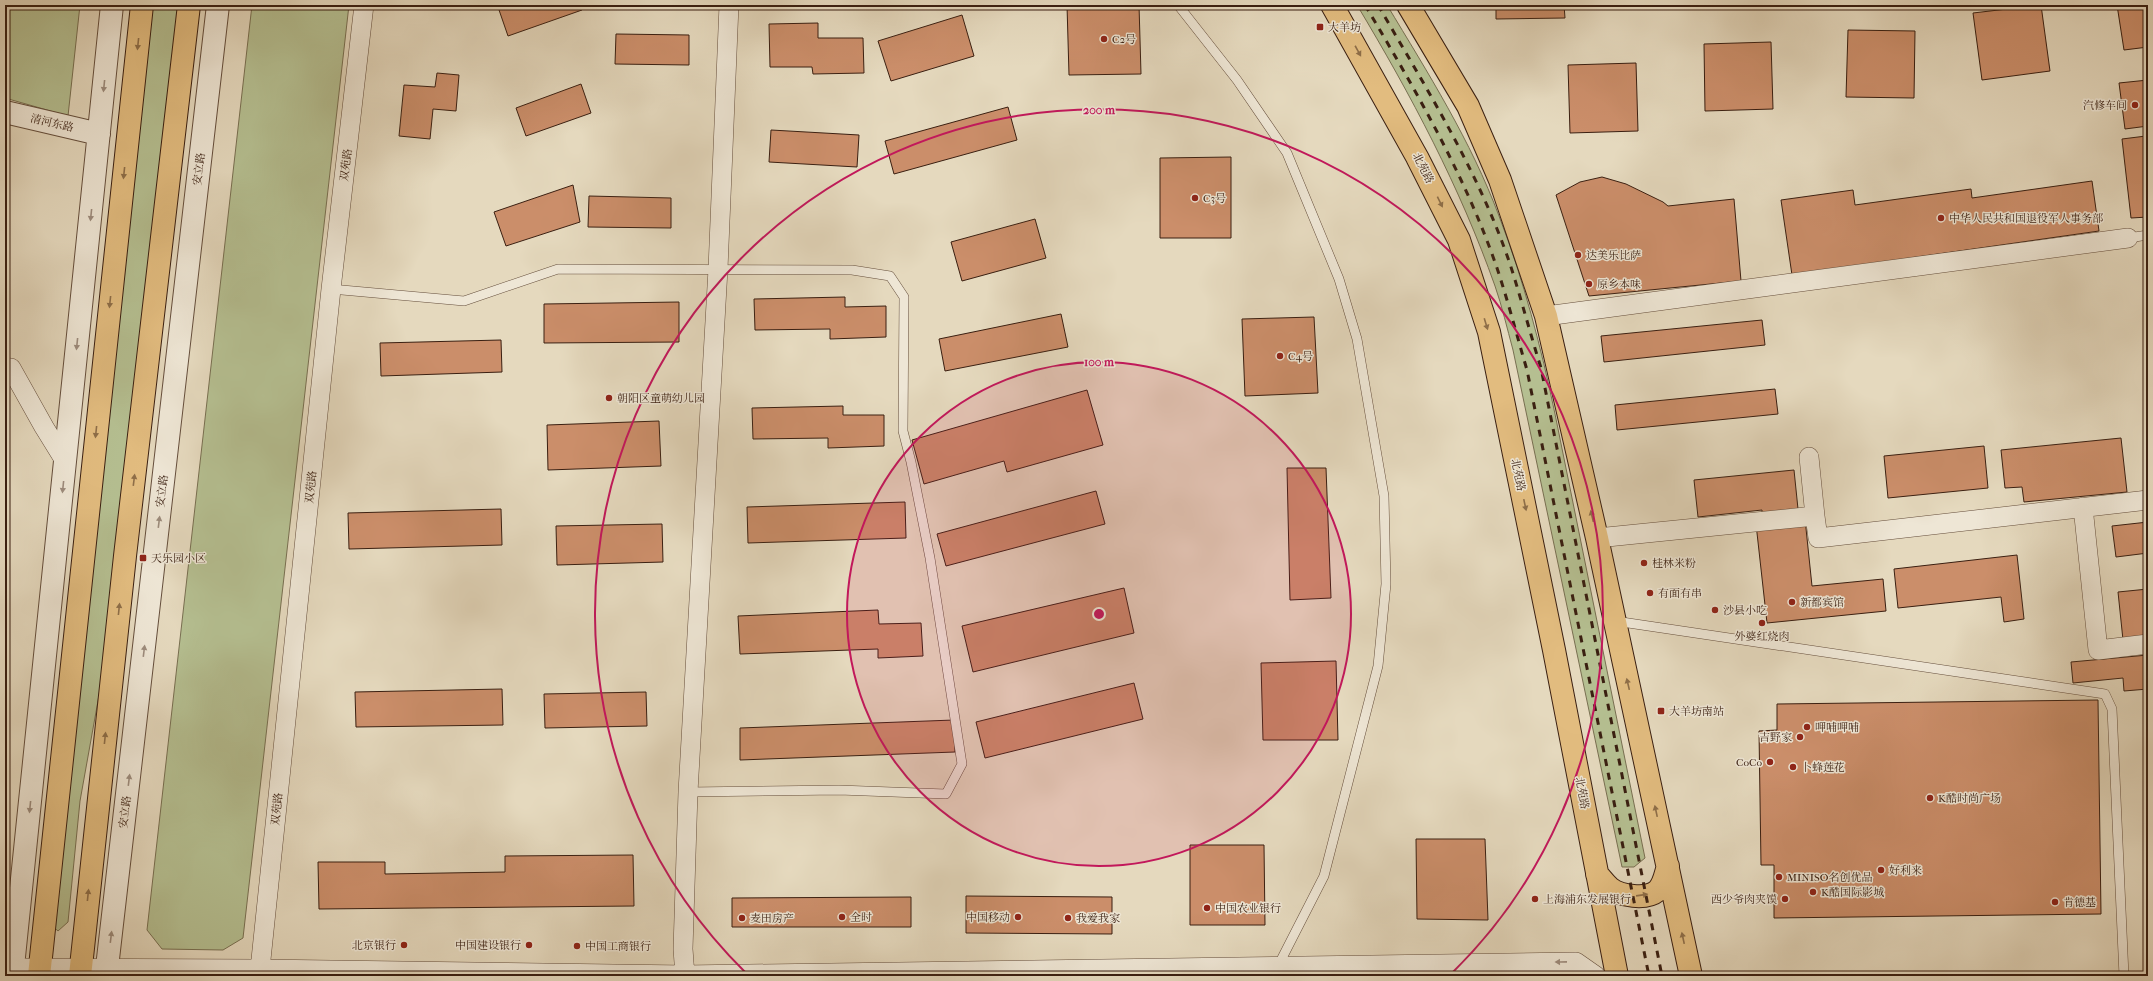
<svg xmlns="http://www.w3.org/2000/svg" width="2153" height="981" font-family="'IM FELL French Canon','Noto Serif SC',serif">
  <rect width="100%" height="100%" fill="#e5d9be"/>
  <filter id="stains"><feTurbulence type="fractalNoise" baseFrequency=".005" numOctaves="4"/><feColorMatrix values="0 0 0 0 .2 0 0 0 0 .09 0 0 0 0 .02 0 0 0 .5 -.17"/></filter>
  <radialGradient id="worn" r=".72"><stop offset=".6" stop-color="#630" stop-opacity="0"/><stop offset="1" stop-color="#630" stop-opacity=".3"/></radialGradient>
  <path fill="#b5bf91" stroke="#786f51" d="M 5,5 L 80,5 L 68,116 L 5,98 Z
    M 152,5 L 179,5 L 110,634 L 80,801 L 68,922 L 58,931 L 49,923 Z
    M 252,5 L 349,5 L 243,938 L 223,950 L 162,949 L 147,930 Z
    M 1357,5 L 1387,5 C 1428,73 1471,141 1499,216 C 1524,281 1541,347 1555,414 L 1645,858 L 1634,867 L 1622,867 L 1513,350 C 1507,328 1502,306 1495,286 C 1460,187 1411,95 1357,5 Z"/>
  <path fill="#cb8e6a" stroke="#3a1f11" d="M 503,5 L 580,5 L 582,10 L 508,36 L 498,7 Z
    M 1067,5 L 1139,5 L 1141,74 L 1069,75 Z
    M 1496,5 L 1564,5 L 1565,18 L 1496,19 Z
    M 2041,5 L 2050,71 L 1982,80 L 1973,13 Z
    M 2117,5 L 2148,5 L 2148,47 L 2124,50 Z
    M 962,15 L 974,56 L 891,81 L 878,41 Z
    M 818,23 L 818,38 L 863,38 L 864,73 L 813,74 L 812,67 L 770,67 L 769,24 Z
    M 1848,30 L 1915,31 L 1914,98 L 1846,97 Z
    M 616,34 L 689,35 L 689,65 L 615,64 Z
    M 1771,42 L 1773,109 L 1705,111 L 1704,44 Z
    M 1636,63 L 1638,131 L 1570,133 L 1568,65 Z
    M 437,73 L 459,75 L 456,111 L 433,109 L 430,139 L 399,136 L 404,85 L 435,87 Z
    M 2148,80 L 2148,126 L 2125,129 L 2119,83 Z
    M 581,84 L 591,113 L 526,136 L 516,108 Z
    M 1008,107 L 1017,140 L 894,174 L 885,141 Z
    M 771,130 L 859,135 L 857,167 L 769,162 Z
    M 2146,136 L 2148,155 L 2148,217 L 2131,218 L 2122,139 Z
    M 1231,157 L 1231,238 L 1160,238 L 1160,158 Z
    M 1602,177 L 1626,184 L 1663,202 L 1668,206 L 1734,199 L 1741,281 L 1589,296 L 1556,195 L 1580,182 Z
    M 2092,181 L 2099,231 L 1792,275 L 1781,200 L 1853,190 L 1855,205 L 1971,189 L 1972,198 Z
    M 573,185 L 580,222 L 506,246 L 494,212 Z
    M 589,196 L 671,198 L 671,228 L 588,227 Z
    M 1035,219 L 1046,258 L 962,281 L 951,242 Z
    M 845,297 L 845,307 L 886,306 L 886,337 L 830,339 L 830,329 L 755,330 L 754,299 Z
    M 679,302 L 679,342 L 544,343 L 544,304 Z
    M 1061,314 L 1068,347 L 945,371 L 939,339 Z
    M 1314,317 L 1318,393 L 1245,396 L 1242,319 Z
    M 1762,320 L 1765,345 L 1604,362 L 1601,336 Z
    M 501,340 L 502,372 L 381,376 L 380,343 Z
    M 1775,389 L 1778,414 L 1617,430 L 1615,405 Z
    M 1087,390 L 1103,445 L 1007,472 L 1004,461 L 924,484 L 912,440 Z
    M 843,406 L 843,415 L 884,415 L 884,446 L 828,448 L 828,438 L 753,439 L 752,408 Z
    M 659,421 L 661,466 L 548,470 L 547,425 Z
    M 2121,438 L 2127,492 L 2024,502 L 2022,487 L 2005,488 L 2001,450 Z
    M 1984,446 L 1988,488 L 1888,498 L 1884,456 Z
    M 1287,468 L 1326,468 L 1331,598 L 1290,600 Z
    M 1794,470 L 1798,509 L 1762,513 L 1762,510 L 1698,517 L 1694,480 Z
    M 1096,491 L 1105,524 L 946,566 L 937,534 Z
    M 905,502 L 906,538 L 748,543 L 747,507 Z
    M 501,509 L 502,545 L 349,549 L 348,513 Z
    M 1805,519 L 1812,586 L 1883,579 L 1886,611 L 1767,623 L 1756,524 Z
    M 2148,522 L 2148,553 L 2116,557 L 2112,526 Z
    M 662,524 L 663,562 L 557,565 L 556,526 Z
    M 2017,555 L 2024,619 L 2004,622 L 2001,597 L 1898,608 L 1894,569 Z
    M 1124,588 L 1134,633 L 973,672 L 962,626 Z
    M 2148,589 L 2148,638 L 2123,640 L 2118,592 Z
    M 878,610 L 879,624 L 921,623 L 923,656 L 878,658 L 878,649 L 740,654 L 738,616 Z
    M 2148,655 L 2148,689 L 2124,691 L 2123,678 L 2073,683 L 2071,662 Z
    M 1336,661 L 1338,740 L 1263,740 L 1261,663 Z
    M 1134,683 L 1143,719 L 985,758 L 976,722 Z
    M 502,689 L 503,725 L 356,727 L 355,692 Z
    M 646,692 L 647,726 L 545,728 L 544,694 Z
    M 2098,700 L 2101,914 L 1774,918 L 1774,865 L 1761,865 L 1759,731 L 1777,730 L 1777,704 Z
    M 954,720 L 955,752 L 740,760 L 740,728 Z
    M 1416,839 L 1485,839 L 1488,920 L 1417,919 Z
    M 1190,845 L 1264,845 L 1265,925 L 1190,925 Z
    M 633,855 L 634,906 L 319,909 L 318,862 L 385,862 L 385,874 L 505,872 L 505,856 Z
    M 966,896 L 1112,897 L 1112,934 L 966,933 Z
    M 911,897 L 911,927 L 732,927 L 732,898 Z"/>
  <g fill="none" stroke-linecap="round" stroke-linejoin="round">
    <defs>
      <path id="service" d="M 1178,5 L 1237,80 L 1287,153 L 1339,279 L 1357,339 L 1384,496 L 1386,584 L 1378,666 L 1324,876 L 1278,966
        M 2128,238 L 2148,235
        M 331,289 L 464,301 L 558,269 L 852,270 L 890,276 L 904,297 L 903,431 L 911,462 L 930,558 L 962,764 L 946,794 L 839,790 L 688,792
        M 1615,621 L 2105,694 L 2112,709 L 2124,976"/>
      <path id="minor" d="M 1546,316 L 2128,238
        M 5,367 L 11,368 L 44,427 L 65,461
        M 1809,457 L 1815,516
        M 2083,507 L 2098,650 L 2148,644
        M 1597,538 L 1815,516 L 1818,538 L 2148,500
        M 5,968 L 260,969 L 685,975 L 1576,962 L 1596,976
        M 260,969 L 331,289 L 364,5
        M 685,976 L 683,949 L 688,792 L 718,269 L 729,5"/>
      <path id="tertiary" d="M 5,112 L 99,134
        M 12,976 L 112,5
        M 106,976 L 218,5"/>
      <path id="primary" d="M 1332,5 L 1417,157 L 1459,240 L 1489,332 L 1554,650 L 1617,976
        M 1408,5 L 1468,106 L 1500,180 L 1546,316 L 1597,538 L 1691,976
        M 1597,874 C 1601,878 1605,884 1610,888 C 1620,896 1646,900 1657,891 C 1664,885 1665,875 1668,866
        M 39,976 L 142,5
        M 80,976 L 125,556 L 189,5"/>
    </defs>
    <use href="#service" stroke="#654e3c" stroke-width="10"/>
    <use href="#minor" stroke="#654e3c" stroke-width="20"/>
    <use href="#tertiary" stroke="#654e3c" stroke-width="24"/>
    <use href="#primary" stroke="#3a1f11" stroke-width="24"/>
    <use href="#service" stroke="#eee6d5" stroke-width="9"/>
    <use href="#minor" stroke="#eee6d5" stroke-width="19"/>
    <use href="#tertiary" stroke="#eee6d5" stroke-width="22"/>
    <use href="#primary" stroke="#e2bc7f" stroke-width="22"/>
    <path stroke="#3a1f11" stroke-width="3" stroke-dasharray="7 7" stroke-linecap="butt" d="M 1365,5 C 1415,89 1465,175 1497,268 C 1508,301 1517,336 1527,370 L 1649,976
      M 1378,5 C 1426,88 1479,172 1510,264 C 1521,298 1530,333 1541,368 L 1662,976"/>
  </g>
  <defs><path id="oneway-solid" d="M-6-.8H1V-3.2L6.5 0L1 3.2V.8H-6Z"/></defs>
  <g fill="#8e6e48">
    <use href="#oneway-solid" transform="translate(138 44) rotate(96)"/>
    <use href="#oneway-solid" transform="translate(1358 51) rotate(61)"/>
    <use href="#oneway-solid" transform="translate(124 173) rotate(96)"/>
    <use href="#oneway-solid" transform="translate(1440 202) rotate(64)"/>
    <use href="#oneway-solid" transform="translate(110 302) rotate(96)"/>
    <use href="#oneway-solid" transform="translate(1486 324) rotate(73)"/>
    <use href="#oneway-solid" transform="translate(96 432) rotate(96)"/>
    <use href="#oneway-solid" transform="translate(134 480) rotate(-83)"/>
    <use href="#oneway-solid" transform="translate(1525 505) rotate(78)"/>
    <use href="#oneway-solid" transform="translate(1592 516) rotate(-103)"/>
    <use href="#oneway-solid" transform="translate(119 609) rotate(-84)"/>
    <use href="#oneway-solid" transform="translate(1628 684) rotate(-103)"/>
    <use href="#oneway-solid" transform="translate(105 738) rotate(-84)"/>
    <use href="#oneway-solid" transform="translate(1656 811) rotate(-102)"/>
    <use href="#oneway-solid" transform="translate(88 895) rotate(-84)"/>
    <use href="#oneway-solid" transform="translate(1642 895) rotate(-8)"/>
    <use href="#oneway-solid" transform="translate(1683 938) rotate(-102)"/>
  </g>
  <g fill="#9d8c7d">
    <use href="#oneway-solid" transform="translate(104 86) rotate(96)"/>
    <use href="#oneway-solid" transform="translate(91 215) rotate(96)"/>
    <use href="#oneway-solid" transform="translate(77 344) rotate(96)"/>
    <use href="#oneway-solid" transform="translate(63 487) rotate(96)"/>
    <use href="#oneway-solid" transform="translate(159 522) rotate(-83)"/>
    <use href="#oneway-solid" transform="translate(144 651) rotate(-83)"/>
    <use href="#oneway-solid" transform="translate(129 780) rotate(-83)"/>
    <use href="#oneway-solid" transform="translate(30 807) rotate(96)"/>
    <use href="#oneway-solid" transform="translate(111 937) rotate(-83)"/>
    <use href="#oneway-solid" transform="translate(1561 962) rotate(179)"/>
  </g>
  <circle cx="1099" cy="614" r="252" fill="#c2185b" fill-opacity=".12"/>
  <g fill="none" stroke="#c2185b" stroke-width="2">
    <circle cx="1099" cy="614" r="252"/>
    <path d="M746 973A504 504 0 1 1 1452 973"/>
  </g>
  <g fill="#8f2418" stroke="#eee6d5" stroke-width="1.5">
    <rect x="1316" y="23" width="8" height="8" rx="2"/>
    <circle cx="1104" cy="39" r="4"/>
    <circle cx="2135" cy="105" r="4"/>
    <circle cx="1195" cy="198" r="4"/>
    <circle cx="1941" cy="218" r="4"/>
    <circle cx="1578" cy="255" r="4"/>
    <circle cx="1589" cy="284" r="4"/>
    <circle cx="1280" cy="356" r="4"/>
    <circle cx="609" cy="398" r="4"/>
    <rect x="139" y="554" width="8" height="8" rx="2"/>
    <circle cx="1644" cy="563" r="4"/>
    <circle cx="1650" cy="593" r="4"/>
    <circle cx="1792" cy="602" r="4"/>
    <circle cx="1715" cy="610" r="4"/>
    <circle cx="1762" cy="623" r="4"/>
    <rect x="1657" y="707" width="8" height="8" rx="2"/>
    <circle cx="1807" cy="727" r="4"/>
    <circle cx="1800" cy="737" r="4"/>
    <circle cx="1770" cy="762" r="4"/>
    <circle cx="1793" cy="767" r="4"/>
    <circle cx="1930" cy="798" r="4"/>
    <circle cx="1881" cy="870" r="4"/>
    <circle cx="1779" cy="877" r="4"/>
    <circle cx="1813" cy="892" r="4"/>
    <circle cx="1535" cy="899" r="4"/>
    <circle cx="1785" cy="899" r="4"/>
    <circle cx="2055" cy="902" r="4"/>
    <circle cx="1207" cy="908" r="4"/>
    <circle cx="842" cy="917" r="4"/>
    <circle cx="1018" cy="917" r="4"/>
    <circle cx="742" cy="918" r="4"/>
    <circle cx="1068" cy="918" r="4"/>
    <circle cx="404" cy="945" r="4"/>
    <circle cx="529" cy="945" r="4"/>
    <circle cx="577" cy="946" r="4"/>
  </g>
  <g text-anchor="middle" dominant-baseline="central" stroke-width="3" stroke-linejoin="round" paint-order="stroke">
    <g font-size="11" fill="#3a1f11" stroke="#eee6d5" text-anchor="start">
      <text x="1328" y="27">大羊坊</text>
      <text x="1112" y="39">C2号</text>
      <text x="2127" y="105" text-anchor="end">汽修车间</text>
      <text x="1203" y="198">C3号</text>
      <text x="1949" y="218">中华人民共和国退役军人事务部</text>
      <text x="1586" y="255">达美乐比萨</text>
      <text x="1597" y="284">原乡本味</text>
      <text x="1288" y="356">C4号</text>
      <text x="617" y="398">朝阳区童萌幼儿园</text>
      <text x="151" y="558">天乐园小区</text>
      <text x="1652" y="563">桂林米粉</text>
      <text x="1658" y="593">有面有串</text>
      <text x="1800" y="602">新都宾馆</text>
      <text x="1723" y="610">沙县小吃</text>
      <text x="1762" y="636" text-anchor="middle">外婆红烧肉</text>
      <text x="1669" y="711">大羊坊南站</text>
      <text x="1815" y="727">呷哺呷哺</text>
      <text x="1792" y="737" text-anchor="end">吉野家</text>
      <text x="1762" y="762" text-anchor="end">CoCo</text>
      <text x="1801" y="767">卜蜂莲花</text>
      <text x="1938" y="798">K酷时尚广场</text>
      <text x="1889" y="870">好利来</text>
      <text x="1787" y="877">MINISO名创优品</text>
      <text x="1821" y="892">K酷国际影城</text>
      <text x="1543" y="899">上海浦东发展银行</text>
      <text x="1777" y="899" text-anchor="end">西少爷肉夹馍</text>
      <text x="2063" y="902">肯德基</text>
      <text x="1215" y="908">中国农业银行</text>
      <text x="850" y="917">全时</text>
      <text x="1010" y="917" text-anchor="end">中国移动</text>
      <text x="750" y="918">麦田房产</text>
      <text x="1076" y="918">我爱我家</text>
      <text x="396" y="945" text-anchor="end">北京银行</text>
      <text x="521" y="945" text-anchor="end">中国建设银行</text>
      <text x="585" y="946">中国工商银行</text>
    </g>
    <g font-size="11" fill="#3a1f11" stroke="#eee6d5">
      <text transform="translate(52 123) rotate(13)">清河东路</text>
      <text transform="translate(346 165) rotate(-83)">双苑路</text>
      <text transform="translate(1423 168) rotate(63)">北苑路</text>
      <text transform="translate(199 169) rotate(-83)">安立路</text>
      <text transform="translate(1518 475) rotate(78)">北苑路</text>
      <text transform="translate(311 487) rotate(-84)">双苑路</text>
      <text transform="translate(162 491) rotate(-83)">安立路</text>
      <text transform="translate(1582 793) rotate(79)">北苑路</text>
      <text transform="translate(277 809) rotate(-84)">双苑路</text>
      <text transform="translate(125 812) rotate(-83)">安立路</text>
    </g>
  </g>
  <circle cx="1099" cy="614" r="6" fill="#c2185b" stroke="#eee6d5" stroke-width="2"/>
  <g font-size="12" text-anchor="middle" font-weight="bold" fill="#c2185b" stroke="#eee6d5" stroke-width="3" stroke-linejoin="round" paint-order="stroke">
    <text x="1099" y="114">200 m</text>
    <text x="1099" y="366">100 m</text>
  </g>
  <rect width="2153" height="981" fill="none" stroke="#e5d9be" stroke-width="20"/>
  <rect x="6" y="6" width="2141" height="969" fill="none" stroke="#3a1f11" stroke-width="2"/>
  <rect x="10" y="10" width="2133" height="961" fill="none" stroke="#3a1f11"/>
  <rect width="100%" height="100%" filter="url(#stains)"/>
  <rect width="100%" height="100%" fill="url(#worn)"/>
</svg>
